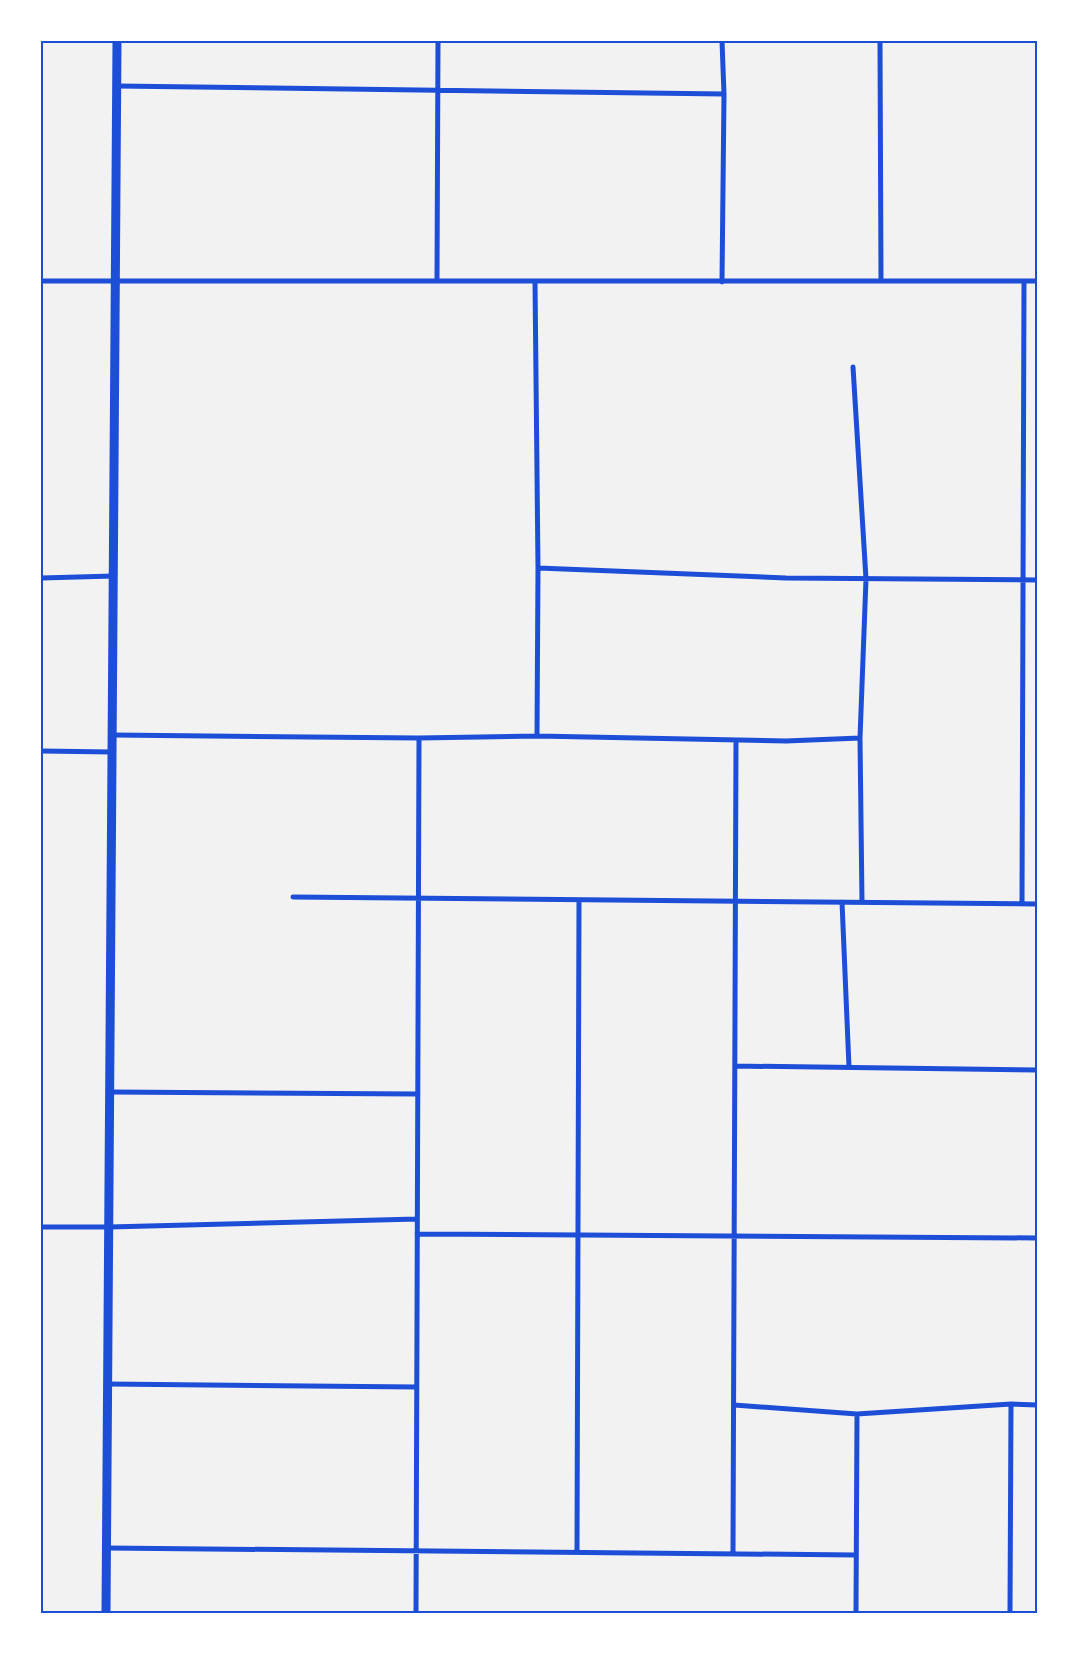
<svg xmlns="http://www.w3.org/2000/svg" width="1078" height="1654" font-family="Raleway,sans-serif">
  <rect width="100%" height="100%" fill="#f2f2f2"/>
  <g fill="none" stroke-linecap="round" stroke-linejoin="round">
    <path stroke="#1d4ed8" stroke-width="5" d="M 880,41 L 881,281
      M 117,86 L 724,94
      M 41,281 L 1037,281
      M 437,281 L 438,41
      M 535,281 L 538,568 L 537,736
      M 722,282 L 724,94 L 722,41
      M 853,367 L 866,579 L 860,738 L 862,902
      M 538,568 L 786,578 L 1037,580
      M 41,578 L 114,576
      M 113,735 L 419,738 L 537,736 L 786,741 L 860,738
      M 41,751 L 112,752
      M 293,897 L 1037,904
      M 842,902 L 849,1067
      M 1022,904 L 1024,281
      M 735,1066 L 1037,1070
      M 110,1092 L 418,1094
      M 41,1227 L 109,1227 L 417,1219
      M 417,1234 L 1037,1238
      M 108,1384 L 417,1387
      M 734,1405 L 857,1414 L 1011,1404 L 1037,1405
      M 107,1548 L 856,1555
      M 577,1552 L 579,900
      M 733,1554 L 736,741
      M 416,1613 L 419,738
      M 856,1613 L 857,1414
      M 1010,1613 L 1011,1404"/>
    <path stroke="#1d4ed8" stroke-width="9" d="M 106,1613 L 117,41"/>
  </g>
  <rect width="1078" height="1654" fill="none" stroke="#ffffff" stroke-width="85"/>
  <rect x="42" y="42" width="994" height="1570" fill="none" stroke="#1d4ed8" stroke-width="2"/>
</svg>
